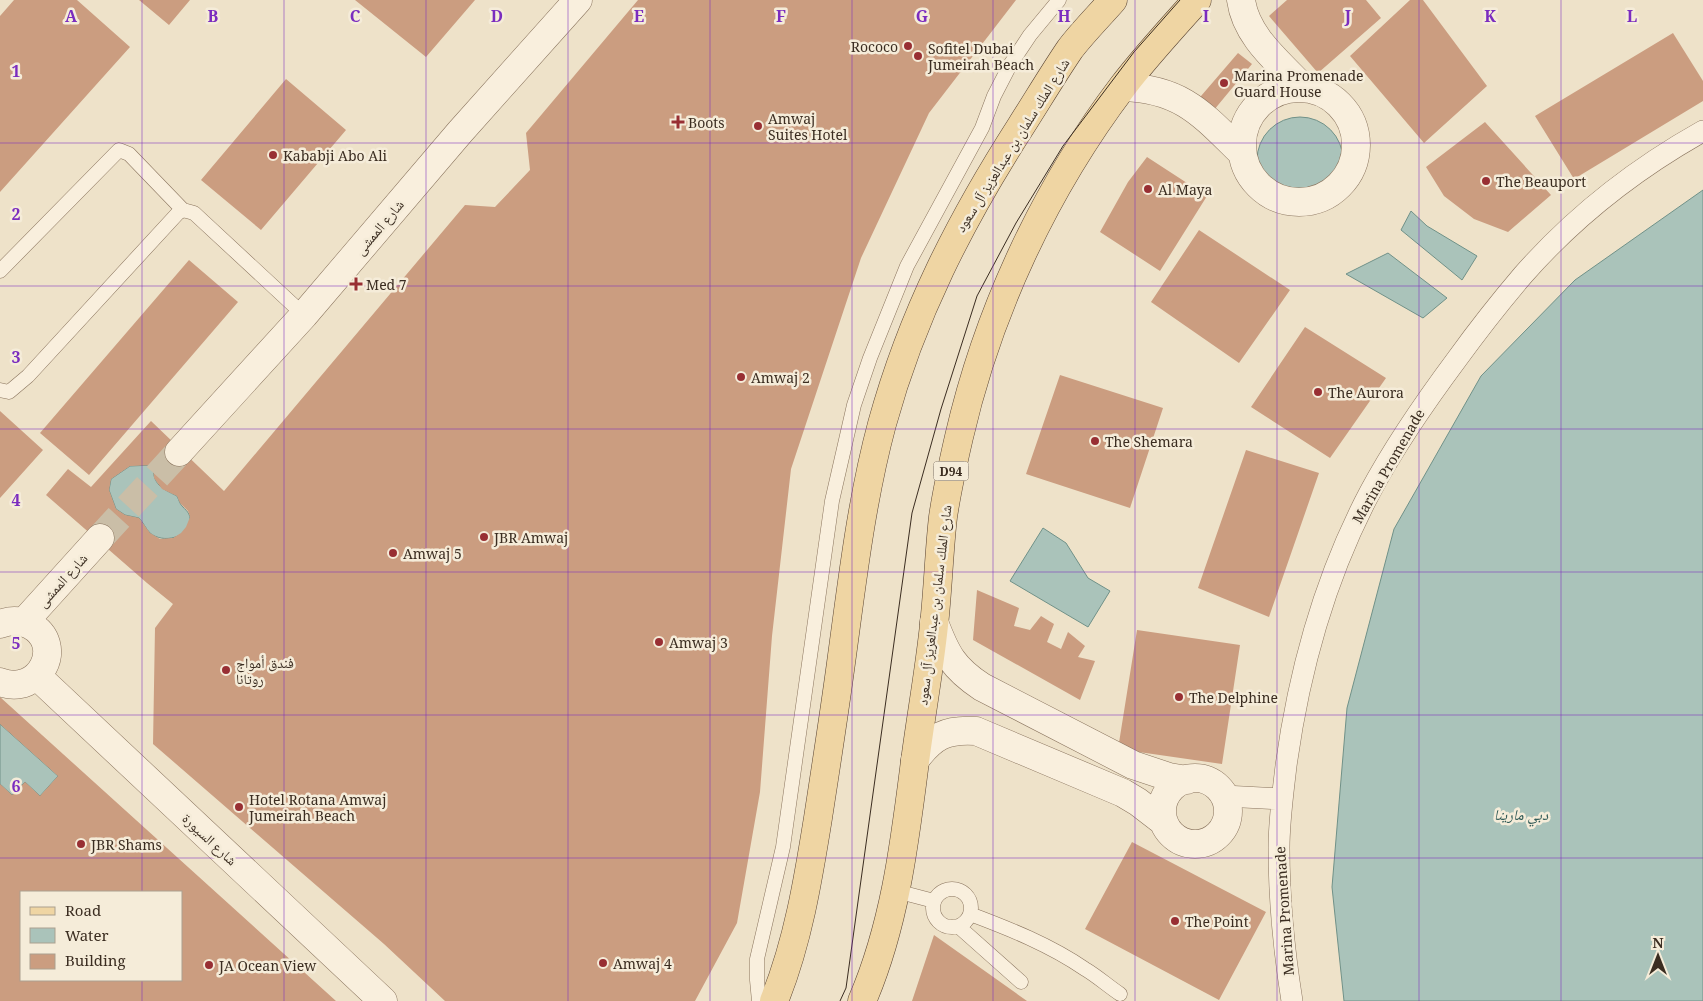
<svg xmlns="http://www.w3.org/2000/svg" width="1703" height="1001" font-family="'Noto Serif','Noto Naskh Arabic',serif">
  <rect width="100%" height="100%" fill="#eee2c9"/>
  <path fill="#aac3ba" stroke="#709188" d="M1257 160a43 43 0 1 1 86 0a43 43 0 1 1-86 0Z
    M 1703,190 L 1703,1001 L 1344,1001 L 1332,887 L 1347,708 L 1394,529 L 1481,376 L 1575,280 Z
    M 1411,211 L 1427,226 L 1477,256 L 1462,280 L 1401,230 Z
    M 1388,253 L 1447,298 L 1423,318 L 1346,274 Z
    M 153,465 C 153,485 161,488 177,496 C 178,498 179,501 180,503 C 183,509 190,511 190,519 C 189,538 163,544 150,533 C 146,529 143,522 139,518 L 125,515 L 116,509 L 109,490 L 111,479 L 130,466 Z
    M 1043,528 L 1066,543 L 1088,578 L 1110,591 L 1088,627 L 1010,581 Z
    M 0,724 L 58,776 L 40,796 L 25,782 L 12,795 L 0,784 Z"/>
  <path fill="#cb9d80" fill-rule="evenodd" d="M 14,0 L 77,0 L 130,47 L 0,192 L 0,16 Z
    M 139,0 L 190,0 L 169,25 Z
    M 355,0 L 475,0 L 426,57 Z
    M 638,0 L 1016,0 L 929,113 L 861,258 L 791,469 L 772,636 L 760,792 L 737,923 L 695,1001 L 445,1001 L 384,944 L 153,744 L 155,628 L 173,604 L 147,583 L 46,495 L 68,469 L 91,487 L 151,421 L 224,491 L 465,205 L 495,207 L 530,170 L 526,133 ZM 153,465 L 154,478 L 162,489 L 177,496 L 180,503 L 188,511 L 190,517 L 186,527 L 181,533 L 173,538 L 160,539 L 150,533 L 139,518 L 125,515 L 116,509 L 109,490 L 111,479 L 130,466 Z
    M 1287,0 L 1366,0 L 1381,18 L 1318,73 L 1269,16 Z
    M 1410,0 L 1423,0 L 1487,86 L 1424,143 L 1350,56 Z
    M 1673,33 L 1703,81 L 1703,101 L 1574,179 L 1535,116 Z
    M 1238,53 L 1252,64 L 1209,116 L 1195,103 Z
    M 286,79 L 346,130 L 261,230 L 201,180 Z
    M 1485,122 L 1551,195 L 1508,232 L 1474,219 L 1444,196 L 1426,167 Z
    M 1147,157 L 1207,196 L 1160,271 L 1100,232 L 1128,182 Z
    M 1199,230 L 1290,290 L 1239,363 L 1151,302 Z
    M 189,260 L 238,302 L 89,475 L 40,433 Z
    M 1305,327 L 1386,378 L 1330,458 L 1251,407 Z
    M 1060,375 L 1163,408 L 1130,508 L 1026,474 Z
    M 0,411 L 43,450 L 0,498 Z
    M 1246,450 L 1319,473 L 1269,617 L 1198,588 Z
    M 977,590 L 1019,608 L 1014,626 L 1030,630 L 1041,616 L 1054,624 L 1047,642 L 1061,649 L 1068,632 L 1085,646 L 1078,657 L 1095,661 L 1080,700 L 973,640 Z
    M 1137,630 L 1240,645 L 1222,764 L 1118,749 Z
    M 0,697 L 336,1001 L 0,1001 L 0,784 L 12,795 L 25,782 L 40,796 L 58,776 L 0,724 ZM 21,892 L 181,892 L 181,980 L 21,980 Z
    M 1132,842 L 1266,912 L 1219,1000 L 1085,929 Z
    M 934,935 L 1027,1001 L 912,1001 Z"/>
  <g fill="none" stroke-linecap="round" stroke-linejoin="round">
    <path stroke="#cabea7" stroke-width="28" stroke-dasharray="28 14" stroke-linecap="butt" d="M 100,538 L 179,452"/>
    <defs>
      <path id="service" d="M 0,271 L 119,150 L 129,154 L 183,210 L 194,213 L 304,315
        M 0,390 L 9,392 L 28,376 L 178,213 L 183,210
        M933 908a19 19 0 1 1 38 0a19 19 0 1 1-38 0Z
        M 896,891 L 934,901
        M 970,914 C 1010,929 1050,945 1085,969 C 1097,976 1108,986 1120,994
        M 958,926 L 1021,982
        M 759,1001 L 757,980 L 757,959 L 783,847 L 832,501 L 854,405 L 870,358 L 907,266 L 982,128 L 994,96 L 1010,65 L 1030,35 L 1059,0"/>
      <path id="pedestrian" d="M 1224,796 L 1282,799
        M 1292,1001 C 1284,951 1279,899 1279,848 C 1279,820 1283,793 1286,766 C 1299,671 1325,577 1370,492 C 1395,445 1425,402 1457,359 C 1478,330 1500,302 1523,275 C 1574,217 1637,168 1703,131"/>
      <path id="minor" d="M 1241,0 C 1246,37 1279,62 1303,88
        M 1123,87 C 1182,89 1202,114 1241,152
        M1242 145a57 57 0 1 1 114 0a57 57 0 1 1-114 0Z
        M 179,452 L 304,315 L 460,132 L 578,0
        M 24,622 L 100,538
        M 934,622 C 946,654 953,668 982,687 L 1133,765 L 1169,777 L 1187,780
        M 0,624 C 10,620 20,620 30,625 C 66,644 40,697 0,682
        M 37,676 L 383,1001
        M 915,760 C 933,736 946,729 976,731 L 1123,793 L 1138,802 L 1164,822
        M1162 811a33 33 0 1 1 66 0a33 33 0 1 1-66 0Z"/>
      <path id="primary" d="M 774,1001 C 798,942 808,880 818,818 C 826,766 834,715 841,663 C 852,583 861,502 882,424 C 912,315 960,221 1021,126 C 1037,101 1053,74 1070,49 C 1083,32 1099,16 1113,0
        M 862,1001 C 894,927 904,848 914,769 C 920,721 929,673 934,625 C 938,589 939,552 943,517 C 947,490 953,463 959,437 C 988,311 1045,189 1123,86 C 1146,56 1172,28 1197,0"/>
    </defs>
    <use href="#service" stroke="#8a745e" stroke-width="15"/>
    <use href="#pedestrian" stroke="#8a745e" stroke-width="22"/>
    <use href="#minor" stroke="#8a745e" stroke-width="29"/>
    <use href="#primary" stroke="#594332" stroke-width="29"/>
    <use href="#service" stroke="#f9efdd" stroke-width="14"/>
    <use href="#pedestrian" stroke="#f9efdd" stroke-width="21"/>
    <use href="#minor" stroke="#f9efdd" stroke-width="28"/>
    <use href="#primary" stroke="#efd5a3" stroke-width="28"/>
    <path stroke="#3b2d21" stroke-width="1" d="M 840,1001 L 846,988 L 912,513 L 941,409 L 977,296 L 1016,223 L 1063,146 L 1134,52 L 1180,0"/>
  </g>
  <path fill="none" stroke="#7b2cbf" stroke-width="1" stroke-opacity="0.55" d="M 142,0 L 142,892M 284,0 L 284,1001M 426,0 L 426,1001M 568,0 L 568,1001M 710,0 L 710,1001M 852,0 L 852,1001M 993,0 L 993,1001M 1135,0 L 1135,1001M 1277,0 L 1277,1001M 1419,0 L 1419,1001M 1561,0 L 1561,1001M 0,143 L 1703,143M 0,286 L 1703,286M 0,429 L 1703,429M 0,572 L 1703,572M 0,715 L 1703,715M 0,858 L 1703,858M 142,980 L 142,1001"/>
  <g fill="#982f33" stroke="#f5ecd9" stroke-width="2">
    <circle cx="908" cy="46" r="5"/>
    <circle cx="918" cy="56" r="5"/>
    <circle cx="1224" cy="83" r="5"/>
    <path d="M675.5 114.5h5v5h5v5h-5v5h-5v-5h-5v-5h5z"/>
    <circle cx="758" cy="126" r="5"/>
    <circle cx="273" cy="155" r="5"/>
    <circle cx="1486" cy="181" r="5"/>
    <circle cx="1148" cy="189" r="5"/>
    <path d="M353.5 276.5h5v5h5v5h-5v5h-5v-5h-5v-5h5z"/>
    <circle cx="741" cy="377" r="5"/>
    <circle cx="1318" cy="392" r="5"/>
    <circle cx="1095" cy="441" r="5"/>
    <circle cx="484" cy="537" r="5"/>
    <circle cx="393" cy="553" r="5"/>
    <circle cx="659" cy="642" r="5"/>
    <circle cx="226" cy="670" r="5"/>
    <circle cx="1179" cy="697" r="5"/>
    <circle cx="239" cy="807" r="5"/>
    <circle cx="81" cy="844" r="5"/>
    <circle cx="1175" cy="921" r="5"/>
    <circle cx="603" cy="963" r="5"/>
    <circle cx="209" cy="965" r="5"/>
  </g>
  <g text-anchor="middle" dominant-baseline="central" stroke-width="5" stroke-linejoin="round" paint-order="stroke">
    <rect fill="#f5ecd9" stroke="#736658" stroke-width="1" x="933.5" y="461.5" width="35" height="19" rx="4"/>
    <g font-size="12" font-weight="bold" fill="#3b2d21">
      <text x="951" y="471">D94</text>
    </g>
    <g font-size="14" fill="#3b2d21" stroke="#f5ecd9" text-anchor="start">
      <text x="898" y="46" text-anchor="end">Rococo</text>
      <text x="928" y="48">Sofitel Dubai<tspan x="928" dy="16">Jumeirah Beach</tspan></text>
      <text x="1234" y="75">Marina Promenade<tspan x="1234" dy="16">Guard House</tspan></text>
      <text x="768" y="118">Amwaj<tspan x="768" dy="16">Suites Hotel</tspan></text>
      <text x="688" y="122">Boots</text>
      <text x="283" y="155">Kababji Abo Ali</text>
      <text x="1496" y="181">The Beauport</text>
      <text x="1158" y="189">Al Maya</text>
      <text x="366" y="284">Med 7</text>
      <text x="751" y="377">Amwaj 2</text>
      <text x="1328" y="392">The Aurora</text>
      <text x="1105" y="441">The Shemara</text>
      <text x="494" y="537">JBR Amwaj</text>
      <text x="403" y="553">Amwaj 5</text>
      <text x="669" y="642">Amwaj 3</text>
      <text x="236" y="662">فندق أمواج<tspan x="236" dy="16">روتانا</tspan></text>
      <text x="1189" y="697">The Delphine</text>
      <text x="249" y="799">Hotel Rotana Amwaj<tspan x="249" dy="16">Jumeirah Beach</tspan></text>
      <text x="91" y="844">JBR Shams</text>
      <text x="1185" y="921">The Point</text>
      <text x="613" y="963">Amwaj 4</text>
      <text x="219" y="965">JA Ocean View</text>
    </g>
    <g font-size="14" fill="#3b2d21" stroke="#f5ecd9">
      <text transform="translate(1012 145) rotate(-58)">شارع الملك سلمان بن عبدالعزيز آل سعود</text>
      <text transform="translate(379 227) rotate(-50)">شارع الممشى</text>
      <text transform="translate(1388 466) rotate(-60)">Marina Promenade</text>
      <text transform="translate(62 580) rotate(-48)">شارع الممشى</text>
      <text transform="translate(934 605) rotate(-83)">شارع الملك سلمان بن عبدالعزيز آل سعود</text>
      <text transform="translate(210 839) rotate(43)">شارع السيورة</text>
      <text transform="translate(1284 911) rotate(-94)">Marina Promenade</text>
    </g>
    <g font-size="15" font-style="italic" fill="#315b57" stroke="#f5ecd9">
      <text x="1521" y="814">دبي مارينا</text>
    </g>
  </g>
  <g font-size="16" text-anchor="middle" font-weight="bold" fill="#7b2cbf" stroke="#f5ecd9" stroke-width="5" stroke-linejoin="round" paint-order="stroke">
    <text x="71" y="22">A</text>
    <text x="213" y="22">B</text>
    <text x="355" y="22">C</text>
    <text x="497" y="22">D</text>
    <text x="639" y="22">E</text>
    <text x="781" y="22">F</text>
    <text x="922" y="22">G</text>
    <text x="1064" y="22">H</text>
    <text x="1206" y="22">I</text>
    <text x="1348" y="22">J</text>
    <text x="1490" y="22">K</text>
    <text x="1632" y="22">L</text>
    <text x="16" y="77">1</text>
    <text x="16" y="220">2</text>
    <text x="16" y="363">3</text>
    <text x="16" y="506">4</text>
    <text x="16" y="649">5</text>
    <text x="16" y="792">6</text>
  </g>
  <rect x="20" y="891" width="162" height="90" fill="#f5ecd9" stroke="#aba08f"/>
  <rect x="30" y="907" width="25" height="8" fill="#efd5a3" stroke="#aba08f"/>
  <text x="65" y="916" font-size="15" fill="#3b2d21">Road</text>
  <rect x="30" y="928" width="25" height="15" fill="#aac3ba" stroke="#aba08f"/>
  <text x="65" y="941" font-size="15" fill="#3b2d21">Water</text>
  <rect x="30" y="954" width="25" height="15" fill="#cb9d80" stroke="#aba08f"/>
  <text x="65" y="966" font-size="15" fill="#3b2d21">Building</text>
  <g transform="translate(1658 956)" stroke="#f5ecd9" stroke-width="4" paint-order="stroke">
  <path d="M0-4L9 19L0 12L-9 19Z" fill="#3b2d21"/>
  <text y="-8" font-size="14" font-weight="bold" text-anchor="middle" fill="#3b2d21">N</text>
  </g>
</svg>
